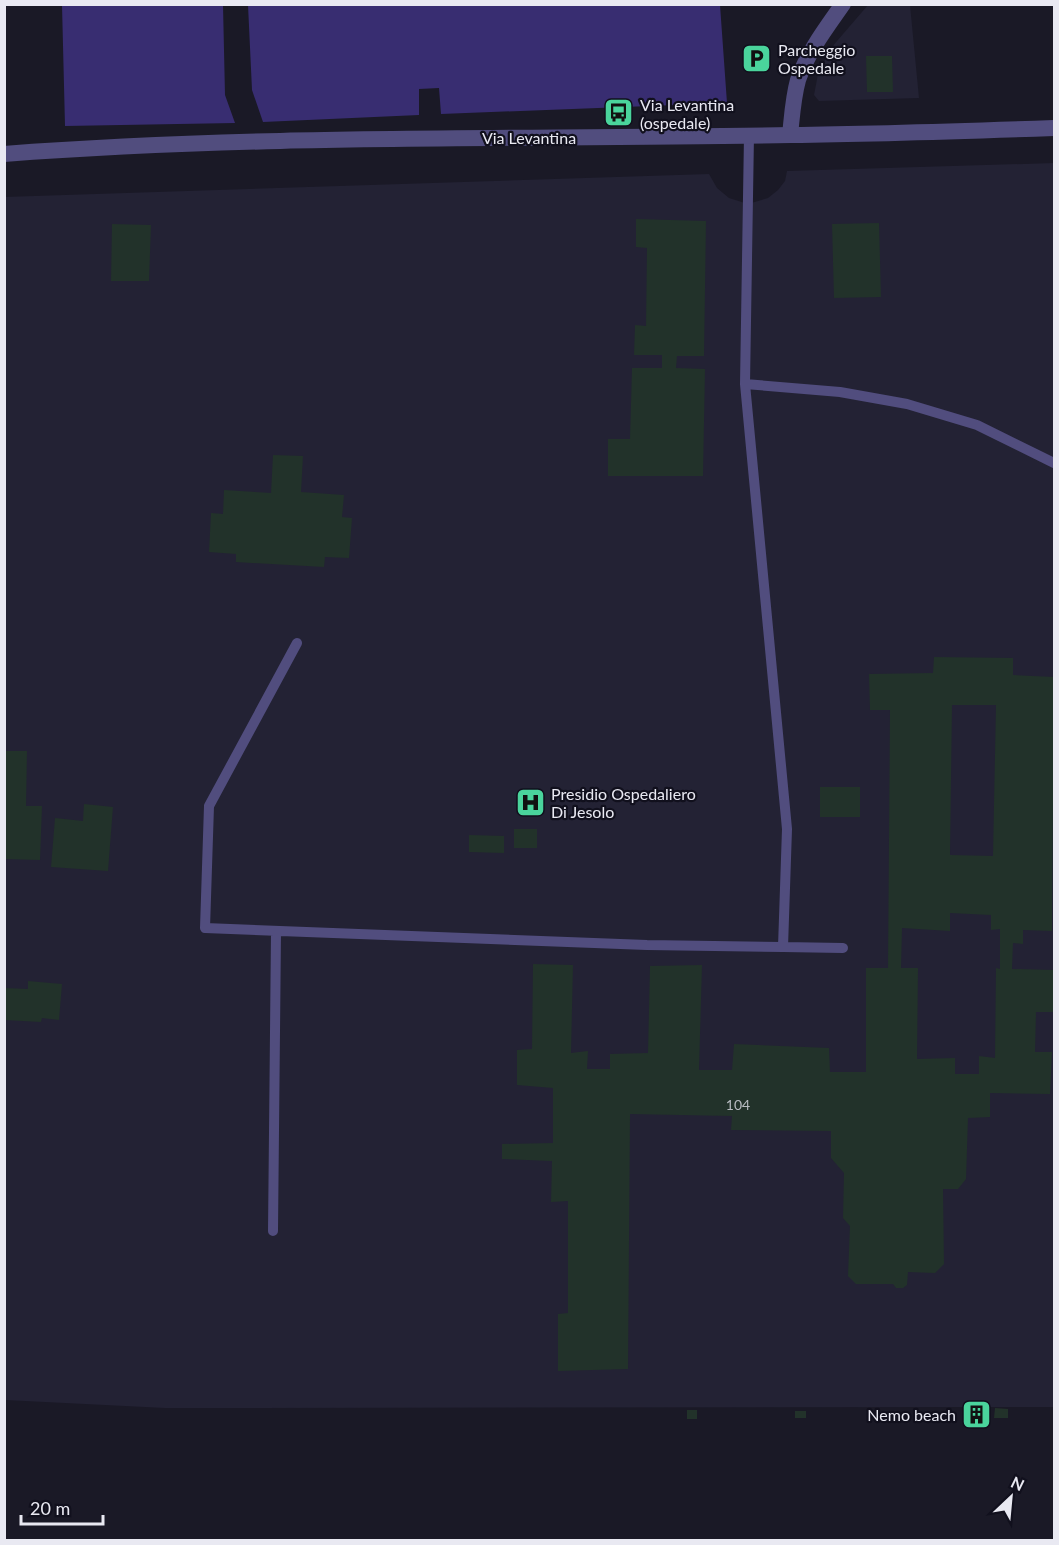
<svg xmlns="http://www.w3.org/2000/svg" width="1059" height="1545" font-family="Lato,sans-serif">
  <rect width="100%" height="100%" fill="#1a1926"/>
  <path fill="#232234" d="M 868,5 L 910,5 L 919,98 L 819,101 L 814,95 L 818,74 L 831,48 Z
    M 1054,163 L 1054,1407 L 165,1408 L 5,1400 L 4,197 L 709,174 L 717,188 L 729,198 L 748,204 L 768,198 L 778,190 L 785,181 L 787,171 Z"/>
  <path fill="#382d71" d="M 62,5 L 223,5 L 225,95 L 235,123 L 65,126 Z
    M 248,5 L 720,5 L 727,103 L 441,114 L 439,88 L 419,89 L 419,115 L 263,122 L 252,90 Z"/>
  <path fill="#22322a" fill-rule="evenodd" d="M 866,56 L 892,56 L 893,92 L 867,92 Z
    M 636,219 L 706,221 L 704,356 L 677,356 L 676,368 L 705,369 L 703,476 L 608,476 L 608,439 L 630,439 L 632,368 L 662,368 L 662,355 L 634,355 L 635,325 L 646,326 L 647,248 L 636,247 Z
    M 879,223 L 881,297 L 834,298 L 832,224 Z
    M 112,224 L 151,225 L 149,281 L 111,281 Z
    M 273,455 L 303,456 L 301,492 L 344,495 L 342,517 L 352,518 L 349,558 L 325,557 L 324,567 L 236,562 L 236,554 L 209,552 L 211,513 L 223,514 L 224,490 L 271,493 Z
    M 934,657 L 1013,658 L 1013,675 L 1054,677 L 1052,931 L 1023,930 L 1023,944 L 1013,943 L 1012,969 L 1054,970 L 1054,1012 L 1036,1012 L 1035,1052 L 1052,1052 L 1050,1094 L 990,1093 L 990,1117 L 968,1118 L 966,1179 L 958,1189 L 943,1189 L 944,1264 L 935,1273 L 908,1272 L 907,1285 L 903,1288 L 896,1288 L 893,1284 L 856,1284 L 848,1276 L 850,1226 L 843,1218 L 844,1173 L 831,1158 L 831,1131 L 731,1130 L 732,1116 L 630,1114 L 628,1369 L 558,1371 L 558,1314 L 568,1313 L 568,1201 L 551,1202 L 552,1161 L 502,1159 L 502,1144 L 553,1143 L 553,1088 L 517,1085 L 517,1050 L 532,1049 L 533,964 L 573,965 L 571,1053 L 588,1051 L 587,1069 L 610,1069 L 610,1054 L 648,1053 L 650,966 L 702,965 L 699,1070 L 732,1070 L 734,1044 L 829,1048 L 830,1072 L 866,1072 L 866,968 L 888,968 L 890,710 L 870,710 L 869,674 L 933,673 ZM 952,705 L 996,705 L 993,856 L 950,855 ZM 950,913 L 991,915 L 991,930 L 1000,929 L 1000,969 L 996,968 L 995,1058 L 979,1056 L 979,1074 L 955,1074 L 955,1058 L 917,1059 L 918,968 L 901,968 L 902,928 L 950,931 Z
    M 4,751 L 27,751 L 26,806 L 42,806 L 40,860 L 4,859 Z
    M 820,787 L 860,787 L 860,817 L 820,817 Z
    M 528,792 L 539,793 L 538,802 L 527,801 Z
    M 84,804 L 113,807 L 108,871 L 51,867 L 55,818 L 83,821 Z
    M 514,829 L 537,829 L 537,848 L 514,848 Z
    M 469,835 L 504,836 L 504,853 L 469,852 Z
    M 28,981 L 62,984 L 59,1020 L 42,1018 L 41,1022 L 4,1020 L 4,988 L 28,989 Z
    M 995,1408 L 1008,1409 L 1008,1418 L 994,1418 Z
    M 687,1410 L 697,1410 L 697,1419 L 687,1419 Z
    M 972,1410 L 981,1410 L 981,1418 L 973,1418 Z
    M 795,1411 L 806,1411 L 806,1418 L 795,1418 Z"/>
  <g fill="none" stroke-linecap="round" stroke-linejoin="round">
    <path stroke="#514d7e" stroke-width="10" d="M 749,135 L 745,384 L 787,829 L 783,947 L 843,948
      M 745,384 L 840,392 L 907,404 L 977,425 L 1054,463
      M 297,643 L 209,806 L 205,928 L 647,945 L 783,947
      M 273,1231 L 276,932"/>
    <path stroke="#514d7e" stroke-width="16" d="M 790,135 C 792,117 793,98 798,80 C 807,53 827,27 843,4"/>
    <path stroke="#514d7e" stroke-width="16" d="M 4,154 C 266,134 529,140 791,135 C 879,134 967,131 1054,128"/>
  </g>
  <defs>
    <symbol id="parking-square" viewBox="-11 -11 22 22"><rect x="-9" y="-9" width="18" height="18" rx="4" fill="#4ad49c" stroke="#11101d"/><path d="M-3.5-5.5H1a3.5 3.5 0 0 1 0 7H-1V5.5H-3.5ZM-1-3.4V-.6H.8a1.4 1.4 0 0 0 0-2.8Z" fill="#111"/></symbol>
    <symbol id="bus-square" viewBox="-11 -11 22 22"><rect x="-9" y="-9" width="18" height="18" rx="4" fill="#4ad49c" stroke="#11101d"/><path d="M-5-6H5V4H4V6H2V4H-2V6H-4V4H-5ZM-3.5-4V0h7V-4ZM-3.5 1.2v1.5H-2V1.2ZM2 1.2v1.5H3.5V1.2Z" fill="#111"/></symbol>
    <symbol id="hospital-square" viewBox="-11 -11 22 22"><rect x="-9" y="-9" width="18" height="18" rx="4" fill="#4ad49c" stroke="#11101d"/><path d="M-5-5h3v3.5h4V-5h3V5h-3V1.5h-4V5h-3Z" fill="#111"/></symbol>
    <symbol id="building-square" viewBox="-11 -11 22 22"><rect x="-9" y="-9" width="18" height="18" rx="4" fill="#4ad49c" stroke="#11101d"/><path d="M-4-6H4V6H1V3H-1V6H-4ZM-2.5-4.3h1.7v1.8h-1.7ZM.8-4.3h1.7v1.8H.8ZM-2.5-1h1.7V.8h-1.7ZM.8-1h1.7V.8H.8Z" fill="#111"/></symbol>
  </defs>
  <g fill-rule="evenodd">
    <use href="#parking-square" x="740" y="42" width="33" height="33"/>
    <use href="#bus-square" x="602" y="96" width="33" height="33"/>
    <use href="#hospital-square" x="514" y="786" width="33" height="33"/>
    <use href="#building-square" x="960" y="1398" width="33" height="33"/>
  </g>
  <g text-anchor="middle" dominant-baseline="central" stroke-width="4.5" stroke-linejoin="round" paint-order="stroke">
    <g font-size="14" fill="#b7bbc0">
      <text x="738" y="1104">104</text>
    </g>
    <g font-size="16" fill="#e9e9f2" stroke="#11101d" text-anchor="start">
      <text x="778" y="49">Parcheggio<tspan x="778" dy="18">Ospedale</tspan></text>
      <text x="640" y="104">Via Levantina<tspan x="640" dy="18">(ospedale)</tspan></text>
      <text x="551" y="793">Presidio Ospedaliero<tspan x="551" dy="18">Di Jesolo</tspan></text>
      <text x="956" y="1414" text-anchor="end">Nemo beach</text>
    </g>
    <g font-size="16" fill="#e9e9f2" stroke="#11101d">
      <text x="529" y="137">Via Levantina</text>
    </g>
  </g>
  <rect width="1059" height="1545" fill="none" stroke="#e9e9f2" stroke-width="12"/>
  <g transform="translate(1011 1497) rotate(26)" stroke="#11101d" stroke-width="4.5" paint-order="stroke">
  <path d="M0-4.5L10 22L0 15L-10 22Z" fill="#e9e9f2"/>
  <text y="-9" font-size="16" font-weight="bold" text-anchor="middle" fill="#e9e9f2">N</text>
  </g>
  <path d="M21 1515v9h82v-9" fill="none" stroke="#e9e9f2" stroke-width="3"/>
  <text x="30" y="1515" font-size="18" fill="#e9e9f2" stroke="#11101d" stroke-width="4.5" paint-order="stroke">20 m</text>
</svg>
